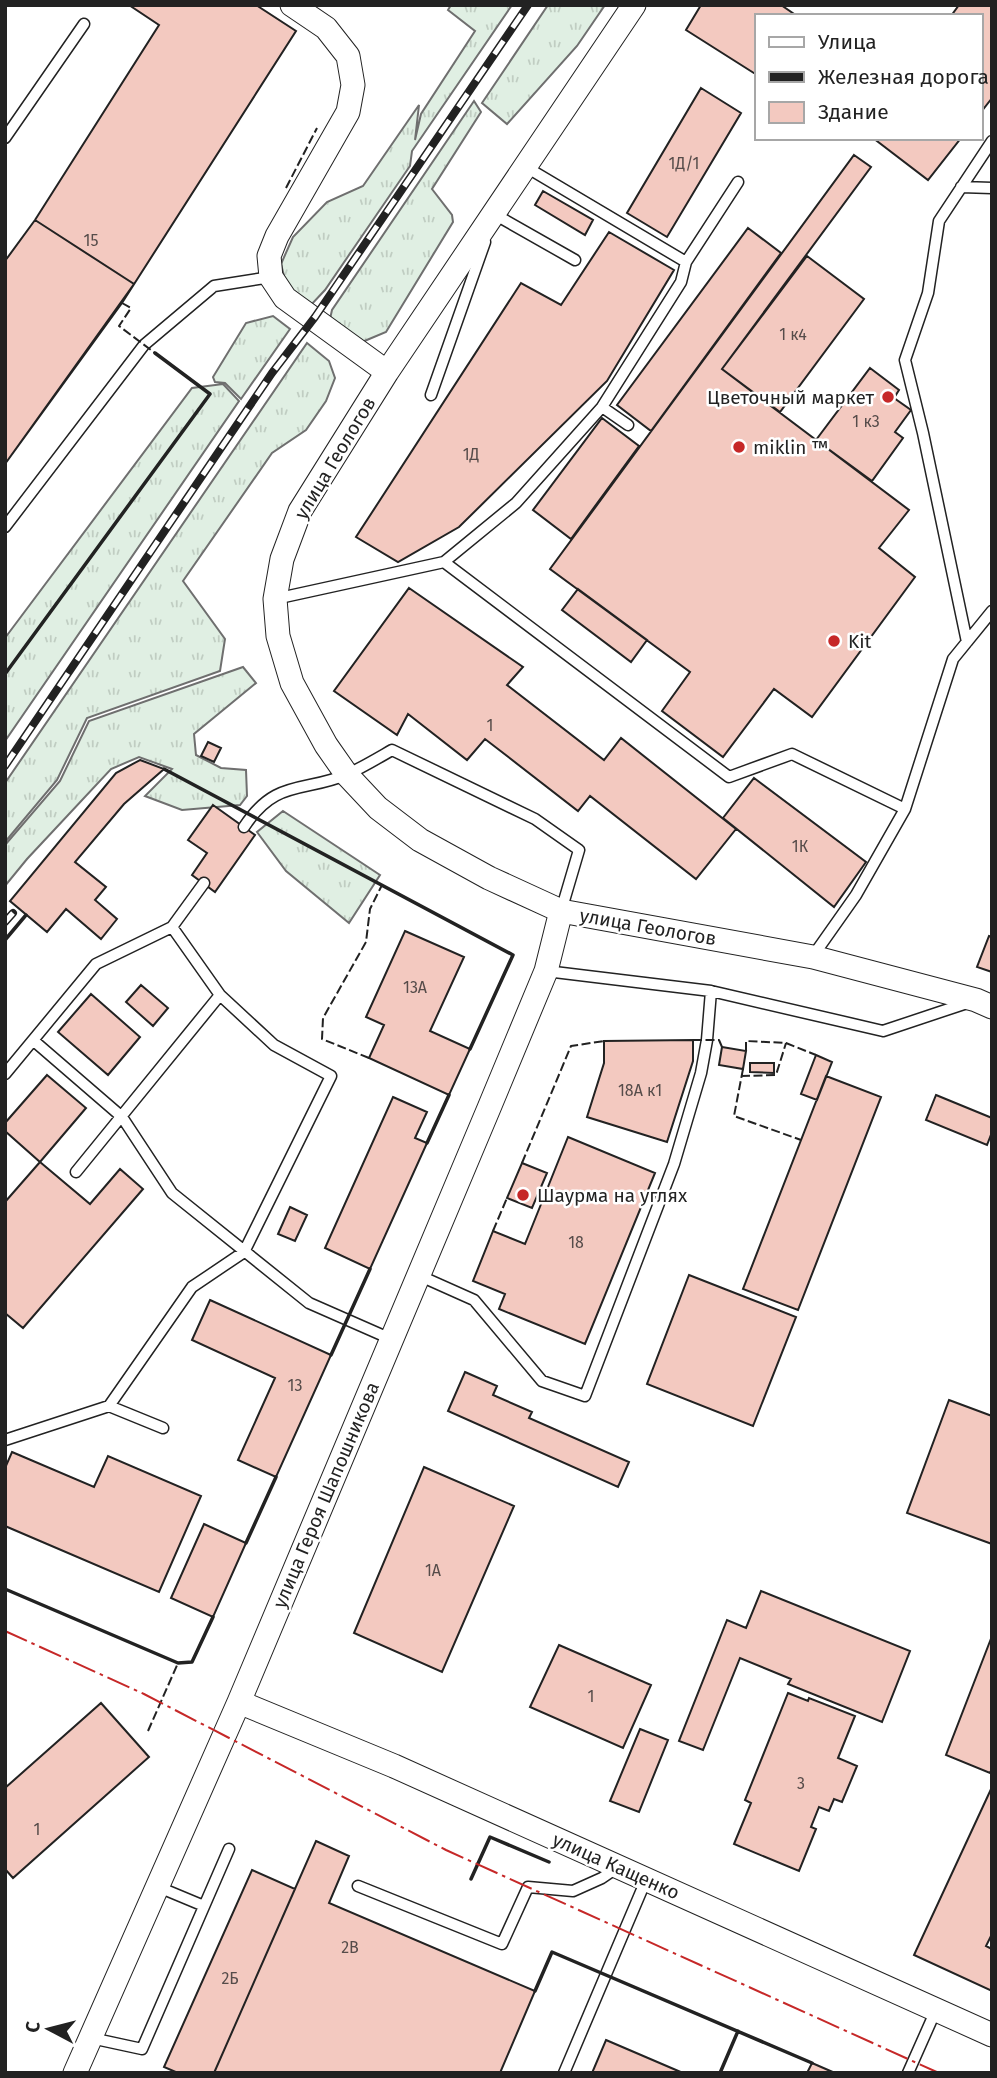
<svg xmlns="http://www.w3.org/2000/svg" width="997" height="2078" font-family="'Fira Sans',sans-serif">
  <defs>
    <pattern id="grass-tufts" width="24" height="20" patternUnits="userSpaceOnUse" patternTransform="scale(1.75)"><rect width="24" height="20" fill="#e0efe3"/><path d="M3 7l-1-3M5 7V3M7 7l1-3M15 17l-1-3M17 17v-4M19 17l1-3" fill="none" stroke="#c0cdc2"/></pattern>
  </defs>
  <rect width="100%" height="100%" fill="#fff"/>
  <path fill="url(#grass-tufts)" stroke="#6f6f6f" stroke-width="2" d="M 451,5 L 512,5 L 412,151 L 410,166 L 325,290 L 311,305 L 287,288 L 281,264 L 293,237 L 327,202 L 363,186 L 419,105 L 415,140 L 421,114 L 475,31 L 448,10 Z
    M 548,5 L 605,5 L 577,46 L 507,124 L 482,103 Z
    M 474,101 L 481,112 L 432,189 L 452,215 L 453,222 L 386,332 L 362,342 L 330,319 L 332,310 Z
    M 273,316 L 290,329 L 241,399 L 225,383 L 215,382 L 213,377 L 246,323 Z
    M 307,343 L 329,361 L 335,378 L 326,401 L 306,430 L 272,453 L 183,581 L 225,639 L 220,671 L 87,718 L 57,780 L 5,842 L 5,783 Z
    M 223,384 L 239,401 L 5,741 L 5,638 L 192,388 Z
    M 243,667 L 256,683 L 194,734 L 196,755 L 221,768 L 246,770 L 247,796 L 240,805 L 182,810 L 145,796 L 172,769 L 139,757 L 111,769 L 27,859 L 5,886 L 5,845 L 60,781 L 89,721 Z
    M 283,811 L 380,875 L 349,923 L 286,871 L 257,832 Z"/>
  <path fill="#f3c9c0" stroke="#222" stroke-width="2" d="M 129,5 L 256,5 L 296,31 L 122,303 L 5,464 L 5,261 L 35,220 L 159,25 Z
    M 701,5 L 781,5 L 797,16 L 757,16 L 757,75 L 686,30 Z
    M 959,5 L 992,5 L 992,98 L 981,112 L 981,16 L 951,16 Z
    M 701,88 L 741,113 L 667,237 L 627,213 Z
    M 873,138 L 961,138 L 928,180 Z
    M 854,155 L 871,167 L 722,369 L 909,510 L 879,548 L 915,577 L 812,717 L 774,689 L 723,757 L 662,711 L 690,672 L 550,569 Z
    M 543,191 L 593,220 L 585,235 L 535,205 Z
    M 35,220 L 134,284 L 5,464 L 5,261 Z
    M 748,228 L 781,253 L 651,431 L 617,405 Z
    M 609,232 L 674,270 L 607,381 L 459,527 L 398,562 L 356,537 L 521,283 L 561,305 Z
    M 807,256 L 864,299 L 780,412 L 722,369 Z
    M 870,368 L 899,390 L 894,398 L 911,410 L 895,432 L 903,438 L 872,481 L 816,440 Z
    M 602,418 L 639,446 L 571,539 L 533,510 Z
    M 409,588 L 523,667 L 507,685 L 604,760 L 621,738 L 736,829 L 696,879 L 590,796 L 578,811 L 485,739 L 467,760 L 408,714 L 397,735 L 334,691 Z
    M 578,589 L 647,640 L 631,662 L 562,610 Z
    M 208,742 L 221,748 L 214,762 L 201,756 Z
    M 140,760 L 164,769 L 124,804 L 75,862 L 106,887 L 95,900 L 117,919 L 101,939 L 66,909 L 47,932 L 10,901 L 116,773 Z
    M 754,778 L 866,862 L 834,907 L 723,818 Z
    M 213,805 L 255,835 L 215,892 L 192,875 L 207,853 L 188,840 Z
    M 405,931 L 464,957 L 430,1031 L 470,1049 L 449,1095 L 369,1058 L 384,1025 L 366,1017 Z
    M 989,936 L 992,937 L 992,972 L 977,967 Z
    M 141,985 L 168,1008 L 153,1026 L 126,1002 Z
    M 91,994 L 140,1037 L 108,1075 L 58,1032 Z
    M 693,1040 L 693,1061 L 667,1142 L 587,1117 L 604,1063 L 604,1041 Z
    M 722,1047 L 746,1051 L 743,1069 L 719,1065 Z
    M 816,1055 L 832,1062 L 817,1100 L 801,1094 Z
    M 750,1063 L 774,1063 L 774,1073 L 750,1072 Z
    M 47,1075 L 86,1108 L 40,1162 L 5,1131 L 5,1123 Z
    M 826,1076 L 881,1097 L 798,1310 L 743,1289 Z
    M 936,1095 L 992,1118 L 992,1132 L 987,1145 L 926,1120 Z
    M 393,1097 L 427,1112 L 415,1138 L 427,1143 L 370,1269 L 325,1248 Z
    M 568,1137 L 655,1173 L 585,1344 L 499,1309 L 505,1294 L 473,1281 L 493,1231 L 525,1244 Z
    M 40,1162 L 90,1204 L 120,1169 L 143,1189 L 23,1328 L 5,1313 L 5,1202 Z
    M 522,1163 L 547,1173 L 532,1208 L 507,1198 Z
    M 290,1207 L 307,1215 L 295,1241 L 278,1234 Z
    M 689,1275 L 796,1317 L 753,1426 L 647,1384 Z
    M 210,1300 L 331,1355 L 276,1477 L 238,1460 L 275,1378 L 192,1340 Z
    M 465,1372 L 497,1386 L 493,1395 L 532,1412 L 529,1418 L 629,1462 L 618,1487 L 448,1411 Z
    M 949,1400 L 992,1416 L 992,1544 L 907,1513 Z
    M 12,1452 L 94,1487 L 108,1456 L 201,1496 L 159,1592 L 5,1526 L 5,1468 Z
    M 424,1467 L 514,1506 L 442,1672 L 354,1633 Z
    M 204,1524 L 246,1543 L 213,1617 L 171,1598 Z
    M 761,1591 L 910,1651 L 882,1722 L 788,1684 L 791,1679 L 740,1658 L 703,1750 L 679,1741 L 727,1620 L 746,1628 Z
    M 992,1636 L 992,1769 L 990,1773 L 946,1755 Z
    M 559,1645 L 651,1685 L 623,1748 L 530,1707 Z
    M 788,1693 L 808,1701 L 809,1698 L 855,1716 L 838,1758 L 857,1766 L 842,1802 L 834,1799 L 829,1811 L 819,1807 L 811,1827 L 816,1829 L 799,1871 L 734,1844 L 751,1803 L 745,1800 Z
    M 101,1703 L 149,1757 L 13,1878 L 5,1869 L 5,1788 Z
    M 640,1729 L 668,1740 L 639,1812 L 610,1801 Z
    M 992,1787 L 992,1934 L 986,1946 L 992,1949 L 992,1991 L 914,1955 Z
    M 316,1841 L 349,1856 L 329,1903 L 535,1991 L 500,2073 L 214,2073 Z
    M 252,1870 L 295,1889 L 214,2073 L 178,2073 L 164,2067 Z
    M 606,2040 L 683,2073 L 592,2073 Z
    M 812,2063 L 835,2073 L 807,2073 Z"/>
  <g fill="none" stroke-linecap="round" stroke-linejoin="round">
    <defs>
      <path id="lane" d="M 5,138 L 84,24
        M 526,167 L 686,262 L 738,182
        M 961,187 L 992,188
        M 494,214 L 575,260
        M 431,395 L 485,242
        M 602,407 L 628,425
        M 5,527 L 144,345 L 214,286 L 271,277
        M 444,562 L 516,503 L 602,407 L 681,282 L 686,262
        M 275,599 L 444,562 L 729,777 L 792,754 L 905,809
        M 967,642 L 923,433 L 905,360 L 928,293 L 939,221 L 992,141
        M 244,827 C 276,778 304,793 348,774 C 363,767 378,758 392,750 L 535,819 L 579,850 L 561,911
        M 813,956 L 856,895 L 905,809 L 953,659 L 992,611
        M 546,971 L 711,991 L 883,1031 L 967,1003
        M 34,1041 L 122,1117 L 172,1193 L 309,1303 L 391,1339
        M 5,1074 L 96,964 L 172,927
        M 76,1172 L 220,995
        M 418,1275 L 474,1300 L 542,1381 L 585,1396 L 674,1164 L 701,1073 L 707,1040 L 711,991
        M 109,1406 L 163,1428
        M 5,1440 L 109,1406 L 192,1287 L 244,1252 L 331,1076 L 274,1045 L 220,995 L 172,927 L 204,883
        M 156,1886 L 204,1906
        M 358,1886 L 502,1944 L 528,1887 L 573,1891 L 602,1878 L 618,1867
        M 91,2038 L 142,2049 L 229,1849
        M 564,2073 L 646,1880
        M 908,2073 L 936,2010"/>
      <path id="street" d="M 292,5 L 326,28 L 348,56 L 353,85 L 348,112 L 277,236 L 269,256 L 271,277 L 285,298 L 387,372
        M 634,5 L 387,372 L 300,511 L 282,559 L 275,599 L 278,636 L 292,683 L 326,745 L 347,775 L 378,808 L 420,840 L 489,878 L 561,911 L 813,957 L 976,1000 L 992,1007
        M 239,1702 L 394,1766 L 992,2035
        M 75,2073 L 239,1702 L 489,1108 L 546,971 L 561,911"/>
    </defs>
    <use href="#lane" stroke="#222" stroke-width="13"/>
    <use href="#street" stroke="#222" stroke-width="25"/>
    <use href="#lane" stroke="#fff" stroke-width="10"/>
    <use href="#street" stroke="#fff" stroke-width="23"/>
    <defs>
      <path id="rail" d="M 5,766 L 272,373 L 315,317 L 528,5
        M 5,922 L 13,913"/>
    </defs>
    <use href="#rail" stroke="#222" stroke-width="8"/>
    <use href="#rail" stroke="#fff" stroke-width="5" stroke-dasharray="16" stroke-linecap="butt"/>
    <path stroke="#222" stroke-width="2" stroke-dasharray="9 3.5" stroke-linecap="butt" d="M 286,188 L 317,128
      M 122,303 L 131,308 L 119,326 L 155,353
      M 693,1040 L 719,1040 L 722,1047
      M 746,1051 L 746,1041 L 786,1043 L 816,1055
      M 369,1058 L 322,1039 L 323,1018 L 366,942 L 370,909 L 382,885
      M 743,1069 L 734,1116 L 801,1140
      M 741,1076 L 776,1075 L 786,1043
      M 522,1163 L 571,1046 L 604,1041
      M 493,1231 L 507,1198
      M 148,1731 L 178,1663"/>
    <path stroke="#222" stroke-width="3.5" d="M 5,674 L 210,394 L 155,353
      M 164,769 L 513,955 L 470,1049
      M 5,940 L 26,915
      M 427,1143 L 449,1095
      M 331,1355 L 370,1269
      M 246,1543 L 276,1477
      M 5,1589 L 178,1663 L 192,1662 L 213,1617
      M 471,1879 L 490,1837 L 549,1862
      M 535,1991 L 552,1952 L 812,2063
      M 720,2073 L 738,2031"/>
    <path stroke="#c62828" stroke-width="2" stroke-dasharray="24 5 3.5 5" stroke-linecap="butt" d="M 5,1631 L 144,1694 L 446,1850 L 939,2073"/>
  </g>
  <g fill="#c62828" stroke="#fff" stroke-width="2.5">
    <circle cx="888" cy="397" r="7"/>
    <circle cx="739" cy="447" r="7"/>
    <circle cx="834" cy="641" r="7"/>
    <circle cx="523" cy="1195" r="7"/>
  </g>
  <g text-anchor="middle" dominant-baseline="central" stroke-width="5" stroke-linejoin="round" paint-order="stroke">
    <g font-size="16" fill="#564c4a">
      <text x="684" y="163">1Д/1</text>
      <text x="91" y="240">15</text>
      <text x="793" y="334">1 к4</text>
      <text x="866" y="421">1 к3</text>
      <text x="471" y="454">1Д</text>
      <text x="490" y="725">1</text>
      <text x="800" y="846">1К</text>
      <text x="415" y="987">13А</text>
      <text x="640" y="1090">18А к1</text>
      <text x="576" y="1242">18</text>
      <text x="295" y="1385">13</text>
      <text x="433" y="1570">1А</text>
      <text x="591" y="1696">1</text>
      <text x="801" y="1783">3</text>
      <text x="37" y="1829">1</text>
      <text x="350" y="1947">2В</text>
      <text x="230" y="1978">2Б</text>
    </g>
    <g font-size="19" fill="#222" stroke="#fff" text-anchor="start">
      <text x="874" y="397" text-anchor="end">Цветочный маркет</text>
      <text x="753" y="447">miklin ™</text>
      <text x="848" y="641">Kit</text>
      <text x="537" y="1195">Шаурма на углях</text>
    </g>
    <g font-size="19" fill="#222" stroke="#fff">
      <text transform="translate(335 458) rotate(-59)">улица Геологов</text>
      <text transform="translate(648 927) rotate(10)">улица Геологов</text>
      <text transform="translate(326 1495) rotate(-67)">улица Героя Шапошникова</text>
      <text transform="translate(616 1866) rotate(24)">улица Кащенко</text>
    </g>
  </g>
  <rect width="997" height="2078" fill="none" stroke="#222222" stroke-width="14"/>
  <rect x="755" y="14" width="228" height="126" fill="#ffffff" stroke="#a7a7a7" stroke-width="2"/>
  <rect x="769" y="37" width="35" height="10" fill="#ffffff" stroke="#a7a7a7" stroke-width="2"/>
  <text x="818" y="49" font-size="21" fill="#222222">Улица</text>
  <rect x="769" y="72" width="35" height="10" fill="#222222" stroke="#a7a7a7" stroke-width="2"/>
  <text x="818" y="84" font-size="21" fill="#222222">Железная дорога</text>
  <rect x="769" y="102" width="35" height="21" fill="#f3c9c0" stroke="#a7a7a7" stroke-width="2"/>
  <text x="818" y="119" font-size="21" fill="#222222">Здание</text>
  <g transform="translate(49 2029) rotate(277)" stroke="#ffffff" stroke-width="5" paint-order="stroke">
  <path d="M0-5L12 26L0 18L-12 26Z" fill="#222222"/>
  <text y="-10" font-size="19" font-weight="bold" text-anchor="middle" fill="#222222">С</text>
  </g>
</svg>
